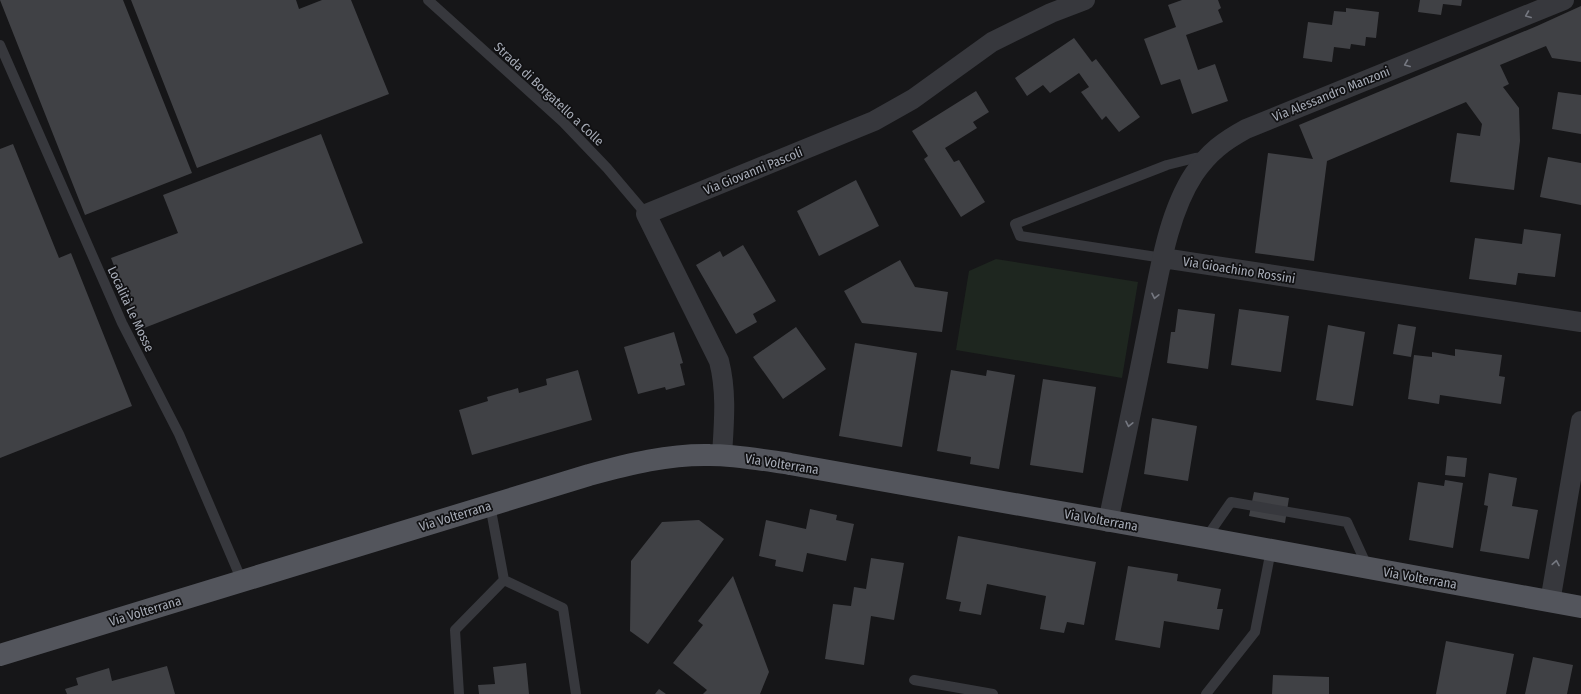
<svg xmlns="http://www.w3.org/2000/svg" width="1581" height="694" font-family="'Fira Sans Condensed',sans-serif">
  <rect width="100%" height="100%" fill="#161618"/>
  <path fill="#1e261f" d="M 996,259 L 1138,282 L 1122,378 L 956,350 L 969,271 Z"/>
  <path fill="#404145" d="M 0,0 L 123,0 L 192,173 L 85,215 Z
    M 131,0 L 296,0 L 299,9 L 322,0 L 351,0 L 389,94 L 197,168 Z
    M 1182,0 L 1218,0 L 1221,8 L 1218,10 L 1223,22 L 1186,35 L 1198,70 L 1215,64 L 1228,101 L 1192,114 L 1180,79 L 1161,85 L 1144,39 L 1176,27 L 1168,5 Z
    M 1420,0 L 1462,0 L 1461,6 L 1443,4 L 1441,15 L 1418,12 Z
    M 1581,6 L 1581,62 L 1552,58 L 1546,46 L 1500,65 L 1509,84 L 1503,87 L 1519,108 L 1520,141 L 1514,190 L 1450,182 L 1457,133 L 1480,136 L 1482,124 L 1466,102 L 1327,161 L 1314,261 L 1255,253 L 1268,153 L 1313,159 L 1299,125 L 1537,26 Z
    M 1346,8 L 1379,12 L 1376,38 L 1366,37 L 1365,46 L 1351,44 L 1350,49 L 1334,47 L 1332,62 L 1303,58 L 1308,22 L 1332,25 L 1334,11 L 1346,12 Z
    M 1074,38 L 1092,62 L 1096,59 L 1140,117 L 1119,132 L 1106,116 L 1102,120 L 1081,92 L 1089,87 L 1079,73 L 1050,93 L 1043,85 L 1027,96 L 1015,78 Z
    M 976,91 L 989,112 L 973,122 L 977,128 L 945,148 L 954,162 L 959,160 L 985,202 L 961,217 L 924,159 L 928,156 L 912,131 Z
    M 1558,92 L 1581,95 L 1581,134 L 1552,129 Z
    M 321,134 L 363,243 L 139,330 L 111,258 L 178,233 L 163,195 Z
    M 13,144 L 59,258 L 71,253 L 132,406 L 0,458 L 0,149 Z
    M 1548,157 L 1581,163 L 1581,205 L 1540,197 Z
    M 856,180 L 879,226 L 819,256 L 797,211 Z
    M 1524,229 L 1561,234 L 1555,277 L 1518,273 L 1516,285 L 1469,279 L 1475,238 L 1522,244 Z
    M 743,245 L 776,301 L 753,314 L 757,322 L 736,334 L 696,265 L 720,251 L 723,257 Z
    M 900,260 L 915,287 L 948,292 L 942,332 L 862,323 L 844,291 Z
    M 1178,309 L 1215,314 L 1208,369 L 1167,363 L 1171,332 L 1175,332 Z
    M 1239,309 L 1289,316 L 1281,372 L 1231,365 Z
    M 1398,324 L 1416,327 L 1411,357 L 1393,354 Z
    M 1328,325 L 1365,332 L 1353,406 L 1316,400 Z
    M 796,327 L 826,369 L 783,399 L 753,357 Z
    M 674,332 L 683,363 L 680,364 L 685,385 L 666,390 L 665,387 L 638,394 L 624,347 Z
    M 855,343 L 917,353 L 902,447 L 839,436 Z
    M 1455,349 L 1502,355 L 1499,376 L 1505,377 L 1501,404 L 1440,395 L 1439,404 L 1408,399 L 1414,355 L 1432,357 L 1432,352 L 1455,356 Z
    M 578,370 L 592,420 L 472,455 L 459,410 L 488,401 L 487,397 L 518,388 L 519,393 L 547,385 L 546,379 Z
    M 951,370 L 986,376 L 987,370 L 1015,375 L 999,469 L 970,464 L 971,457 L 937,451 Z
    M 1043,379 L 1096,387 L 1083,473 L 1030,465 Z
    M 1152,418 L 1197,426 L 1188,481 L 1144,474 Z
    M 1447,456 L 1467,458 L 1465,477 L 1445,475 Z
    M 1489,473 L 1517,478 L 1512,506 L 1538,510 L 1529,559 L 1480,551 L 1488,506 L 1484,505 Z
    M 1445,480 L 1463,483 L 1453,548 L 1409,540 L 1418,482 L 1444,486 Z
    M 1254,492 L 1289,498 L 1285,523 L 1249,516 Z
    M 810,509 L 837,515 L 836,520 L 854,524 L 846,561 L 807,553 L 803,572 L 775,566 L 776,560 L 759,556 L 766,520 L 806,529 Z
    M 699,520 L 724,539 L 648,644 L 630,631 L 631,561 L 662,522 Z
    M 958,536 L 1096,562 L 1084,625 L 1067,622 L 1064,633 L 1040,629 L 1046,596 L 987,584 L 981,615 L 959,611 L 961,602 L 946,599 Z
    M 871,558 L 904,563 L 894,620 L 871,616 L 864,665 L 825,659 L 833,604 L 851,606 L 854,587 L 866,589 Z
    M 1128,566 L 1178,574 L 1177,581 L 1221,589 L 1217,609 L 1223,609 L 1219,630 L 1164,621 L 1160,648 L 1115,640 Z
    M 733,576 L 769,672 L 760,694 L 703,694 L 707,690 L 673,663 L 703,625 L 698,621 Z
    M 1446,641 L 1514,654 L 1506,694 L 1436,694 Z
    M 1533,657 L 1573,665 L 1567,694 L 1525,694 Z
    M 526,663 L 529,694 L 479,694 L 478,685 L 495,684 L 493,667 Z
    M 167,666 L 175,694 L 67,694 L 65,689 L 78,685 L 76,678 L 109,668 L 112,681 Z
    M 1273,675 L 1329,677 L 1329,694 L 1272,694 Z
    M 659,689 L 666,694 L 655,694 Z"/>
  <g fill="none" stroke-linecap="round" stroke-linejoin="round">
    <path stroke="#37383d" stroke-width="10" d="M 428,0 L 563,122 L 607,168 L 646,214
      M 0,45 L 122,323 L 179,434 L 242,581
      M 1163,258 L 1020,236 L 1015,224 L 1167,165 L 1195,158 L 1205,157
      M 490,505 L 504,580
      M 1206,538 L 1231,502 L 1347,522 L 1368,568
      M 914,680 L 993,694
      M 459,694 L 455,630 L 504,580 L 563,608 L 576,694
      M 1206,694 L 1255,632 L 1271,550"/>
    <path stroke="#37383d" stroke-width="20" d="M 1163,258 L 1581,322
      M 722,455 C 724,423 727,392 719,361 L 646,214 L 874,121 L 913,99 L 992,42 L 1051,13 L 1085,0
      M 1108,522 C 1122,456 1136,390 1149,323 C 1159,275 1167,215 1194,174 C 1209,152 1224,141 1246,129 L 1564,0
      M 1550,602 L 1581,421"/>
    <path stroke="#53555c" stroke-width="22" d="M 0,655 L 589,475 C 629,464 669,454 710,455 C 737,455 763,460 790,464 L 1206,538 L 1581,607"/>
  </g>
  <defs><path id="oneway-chevron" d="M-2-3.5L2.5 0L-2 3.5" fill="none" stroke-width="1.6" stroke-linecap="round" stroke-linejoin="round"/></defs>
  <g stroke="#757881">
    <use href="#oneway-chevron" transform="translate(1528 15) rotate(158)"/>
    <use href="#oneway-chevron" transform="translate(1407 64) rotate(158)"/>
    <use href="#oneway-chevron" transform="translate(1155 296) rotate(102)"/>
    <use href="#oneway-chevron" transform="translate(1129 424) rotate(102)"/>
    <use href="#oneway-chevron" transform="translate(1556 563) rotate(-80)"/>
  </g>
  <g text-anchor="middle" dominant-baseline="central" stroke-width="3.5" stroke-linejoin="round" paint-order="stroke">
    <g font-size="13" fill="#a8adb8" stroke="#111113">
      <text transform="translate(549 94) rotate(43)">Strada di Borgatello a Colle</text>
      <text transform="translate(1331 94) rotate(-22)">Via Alessandro Manzoni</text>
      <text transform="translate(753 171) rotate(-22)">Via Giovanni Pascoli</text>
      <text transform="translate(1239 270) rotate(9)">Via Gioachino Rossini</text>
      <text transform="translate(131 309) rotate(65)">Località Le Mosse</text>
      <text transform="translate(782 464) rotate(9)">Via Volterrana</text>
      <text transform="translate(455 516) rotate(-17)">Via Volterrana</text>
      <text transform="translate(1101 520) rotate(10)">Via Volterrana</text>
      <text transform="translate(1420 578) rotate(10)">Via Volterrana</text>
      <text transform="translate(145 611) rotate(-17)">Via Volterrana</text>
    </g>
  </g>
</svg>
